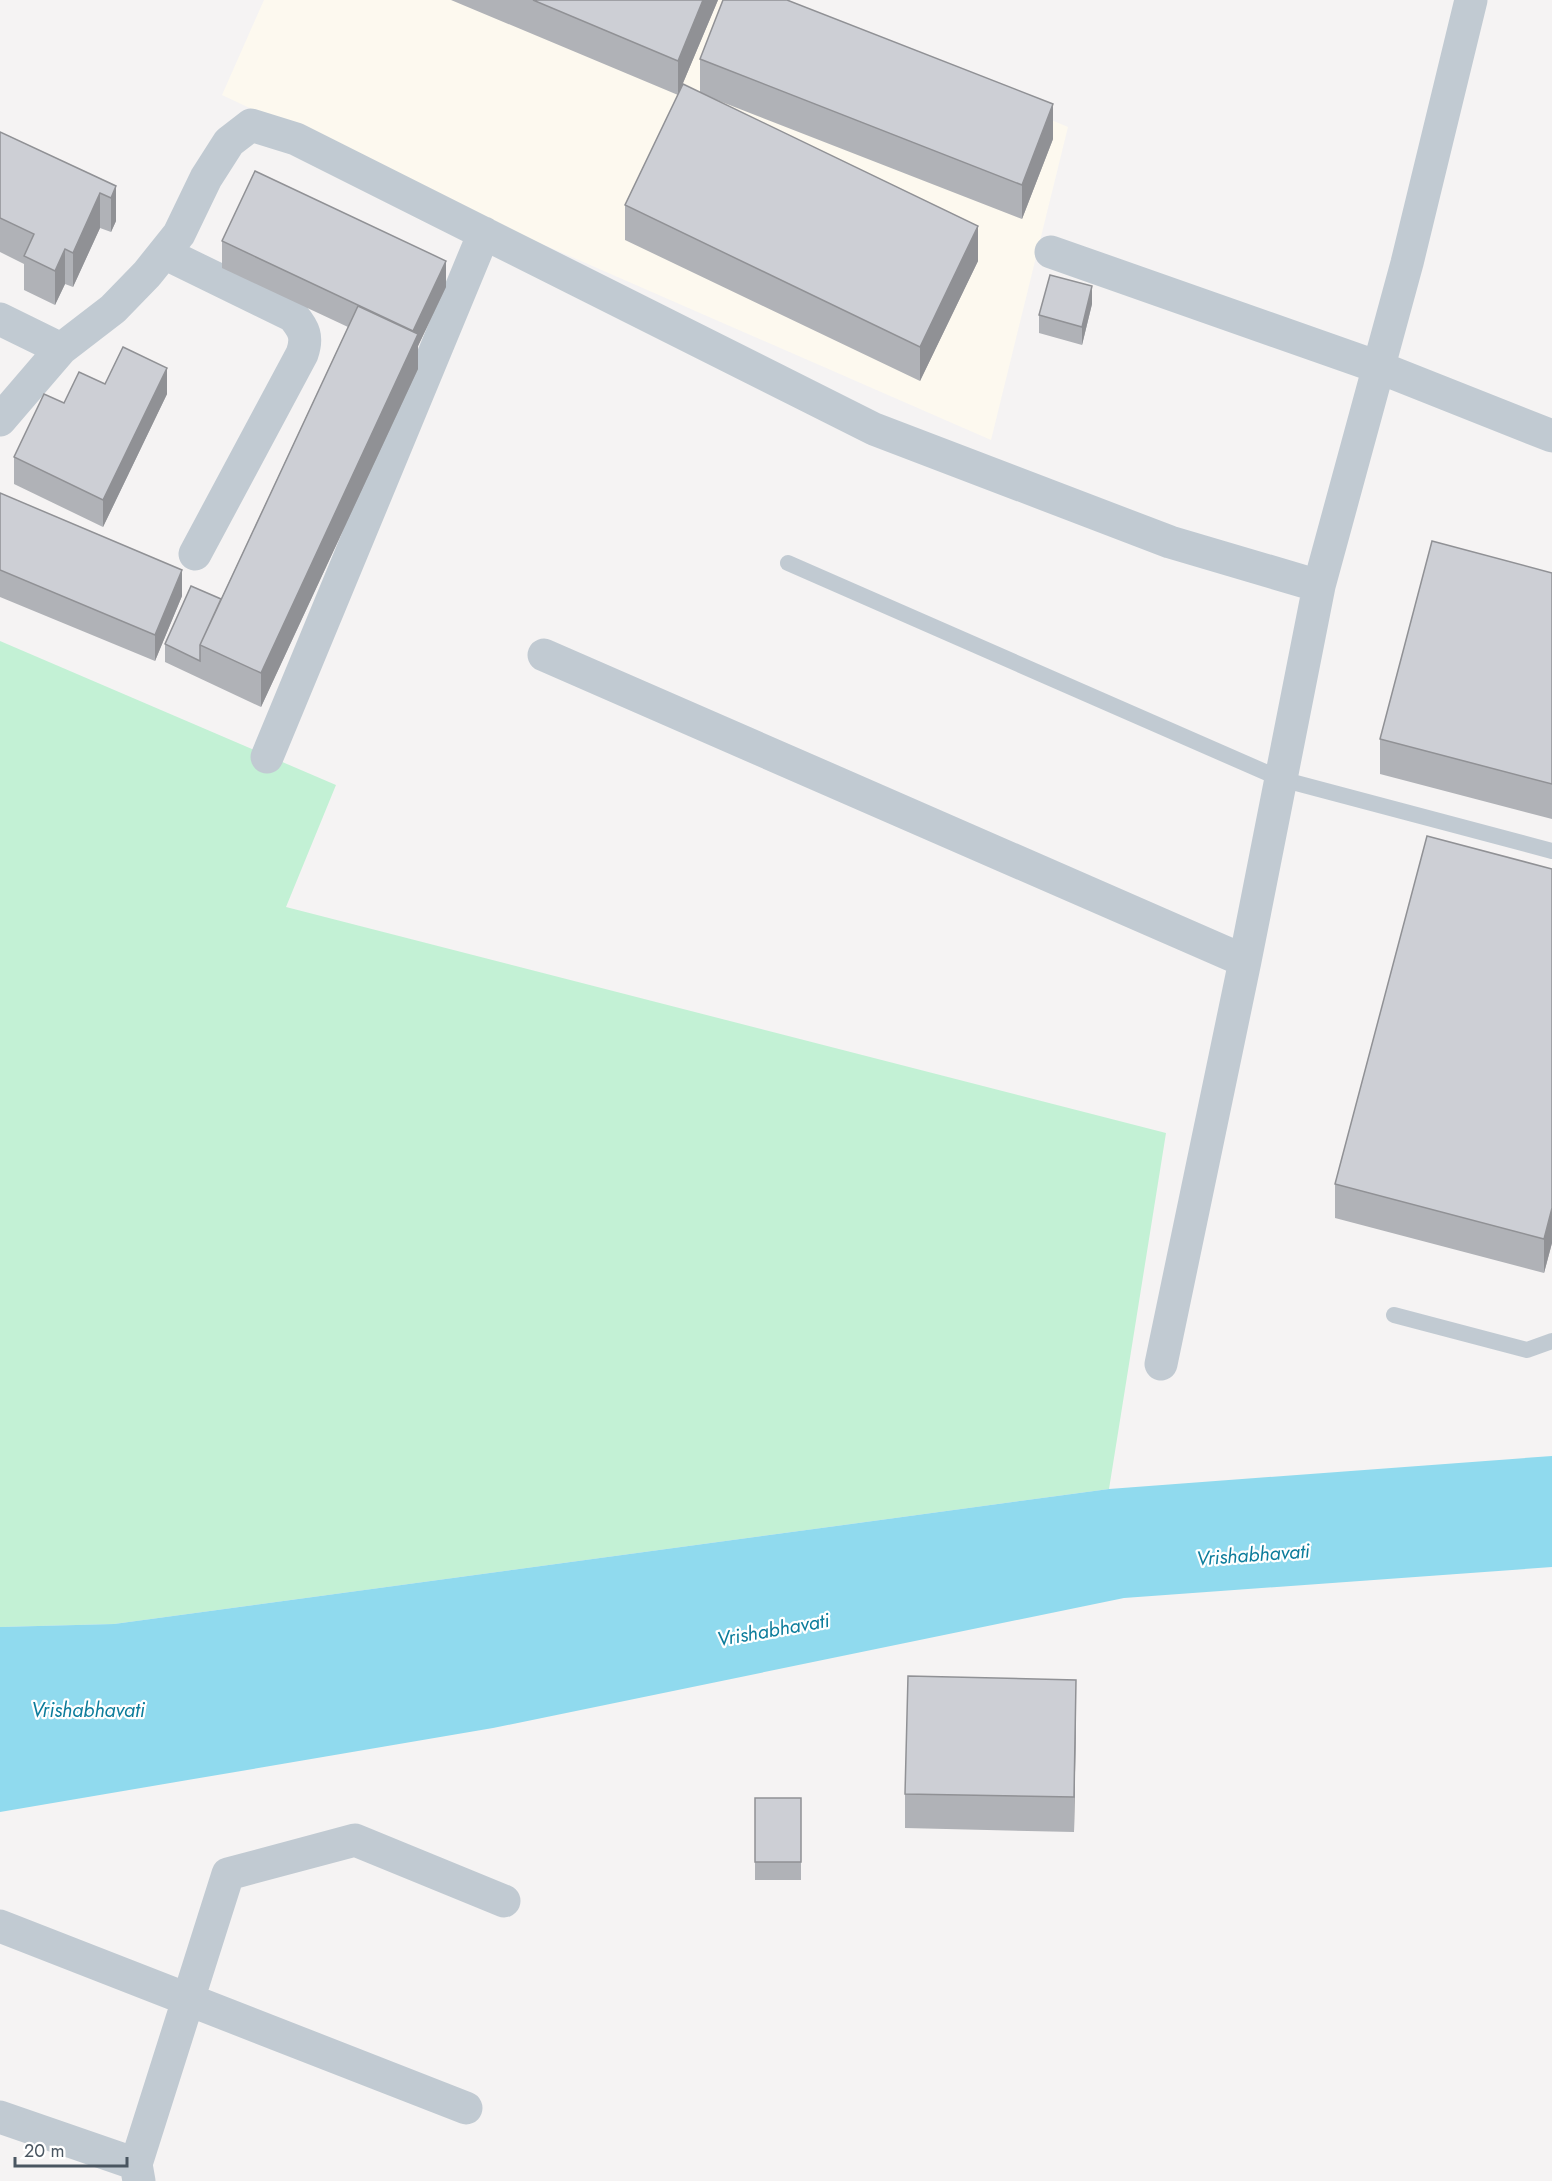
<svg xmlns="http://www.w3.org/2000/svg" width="1552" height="2181" font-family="Jost,sans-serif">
  <rect width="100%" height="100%" fill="#f5f3f3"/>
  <path fill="#fdf9ef" d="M 264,0 L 767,0 L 1068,127 L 991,440 L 487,220 L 222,95 Z"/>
  <path fill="#c3f1d5" d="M 0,641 L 336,785 L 286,907 L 1166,1133 L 1109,1489 L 114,1624 L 0,1627 Z"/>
  <path fill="#90daee" d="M 1552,1456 L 1552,1567 L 1124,1598 L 493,1728 L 0,1812 L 0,1627 L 114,1624 L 1109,1489 Z"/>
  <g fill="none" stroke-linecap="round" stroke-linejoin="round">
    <path stroke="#c1cad2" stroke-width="16" d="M 788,563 L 1281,779 L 1552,851
      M 1394,1315 L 1527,1350 L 1552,1341"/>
    <path stroke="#c1cad2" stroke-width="33" d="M 1051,252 L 1378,367 L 1552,436
      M 164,253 L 293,316 C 304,329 308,337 302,354 L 195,554
      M 0,319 L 61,349
      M 0,420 L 61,349 L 113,309 L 147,274 L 179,234 L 206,178 L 229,142 L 251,125 L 296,139 L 874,429 L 1170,542 L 1319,586 L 1407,263 L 1471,0
      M 544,655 L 1245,961
      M 267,757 L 484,233
      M 1161,1364 L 1245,961 L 1319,586
      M 0,1926 L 466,2108
      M 0,2117 L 136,2164
      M 139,2181 L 136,2164 L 228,1874 L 355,1840 L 504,1901"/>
  </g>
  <path fill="#b0b2b7" d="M 451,0 L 718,0 L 680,90 L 700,92 L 700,59 L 1053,139 L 1022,219 L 709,97 L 978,261 L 920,381 L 625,240 L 625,205 L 678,95 Z
    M 0,132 L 116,186 L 116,221 L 111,232 L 100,228 L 73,287 L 65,284 L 55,305 L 24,290 L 24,264 L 0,252 Z
    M 222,241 L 446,287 L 418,346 L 418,369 L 261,707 L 165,662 L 165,644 L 221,599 L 348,327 L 222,268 Z
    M 1092,304 L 1082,345 L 1039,333 L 1039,315 Z
    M 105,384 L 167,394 L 103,527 L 14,484 L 14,457 L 64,403 Z
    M 0,493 L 182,596 L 155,661 L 0,597 Z
    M 1552,573 L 1552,819 L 1380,774 L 1380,739 Z
    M 1552,869 L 1552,1243 L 1544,1273 L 1335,1218 L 1335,1184 Z
    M 1076,1715 L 1074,1832 L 905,1828 L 905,1794 Z
    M 755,1798 L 801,1798 L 801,1880 L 755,1880 Z"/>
  <path fill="#909195" d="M 703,0 L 718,0 L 678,95 L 678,61 Z
    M 1053,104 L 1053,139 L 1022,219 L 1022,185 Z
    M 116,186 L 116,221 L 111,232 L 111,198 Z
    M 100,193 L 100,228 L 73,287 L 73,253 Z
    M 978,226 L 978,261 L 920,381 L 920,347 Z
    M 65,249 L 65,284 L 55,305 L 55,271 Z
    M 446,261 L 446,287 L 418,346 L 418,369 L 261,707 L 261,673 L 413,331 Z
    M 1092,286 L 1092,304 L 1082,345 L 1082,327 Z
    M 167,368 L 167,394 L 103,527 L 103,500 Z
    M 182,570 L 182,596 L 155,661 L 155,635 Z
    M 1552,1208 L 1552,1243 L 1544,1273 L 1544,1239 Z
    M 1076,1680 L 1076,1715 L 1074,1832 L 1074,1797 Z"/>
  <path fill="#cdcfd5" stroke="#909195" stroke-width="1.5" d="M 533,0 L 703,0 L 678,61 Z
    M 723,0 L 787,0 L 1053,104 L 1022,185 L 700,59 Z
    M 683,84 L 978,226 L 920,347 L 625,205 Z
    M 0,132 L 116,186 L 111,198 L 100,193 L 73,253 L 65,249 L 55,271 L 24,256 L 34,234 L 0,218 Z
    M 255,171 L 446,261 L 413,331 L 222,241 Z
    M 1050,275 L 1092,286 L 1082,327 L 1039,315 Z
    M 358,306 L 418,334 L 261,673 L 200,645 Z
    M 123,347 L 167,368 L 103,500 L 14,457 L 44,394 L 64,403 L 79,372 L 105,384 Z
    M 0,493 L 182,570 L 155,635 L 0,570 Z
    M 1432,541 L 1552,573 L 1552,784 L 1380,739 Z
    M 191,586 L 221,599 L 200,645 L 200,661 L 165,644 Z
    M 1427,836 L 1552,869 L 1552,1208 L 1544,1239 L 1335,1184 Z
    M 908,1676 L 1076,1680 L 1074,1797 L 905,1794 Z
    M 755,1798 L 801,1798 L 801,1862 L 755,1862 Z"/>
  <g text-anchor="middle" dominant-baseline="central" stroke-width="4.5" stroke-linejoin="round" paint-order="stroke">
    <g font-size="20" font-style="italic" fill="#0c7c9b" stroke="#fff">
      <text transform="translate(1253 1555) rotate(-4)">Vrishabhavati</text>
      <text transform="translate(773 1630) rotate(-10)">Vrishabhavati</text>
      <text x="88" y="1710">Vrishabhavati</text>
    </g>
  </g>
  <path d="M15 2157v9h112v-9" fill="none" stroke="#4a5661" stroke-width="3"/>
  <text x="24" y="2157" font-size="18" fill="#4a5661" stroke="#ffffff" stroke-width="4.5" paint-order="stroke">20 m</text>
</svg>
